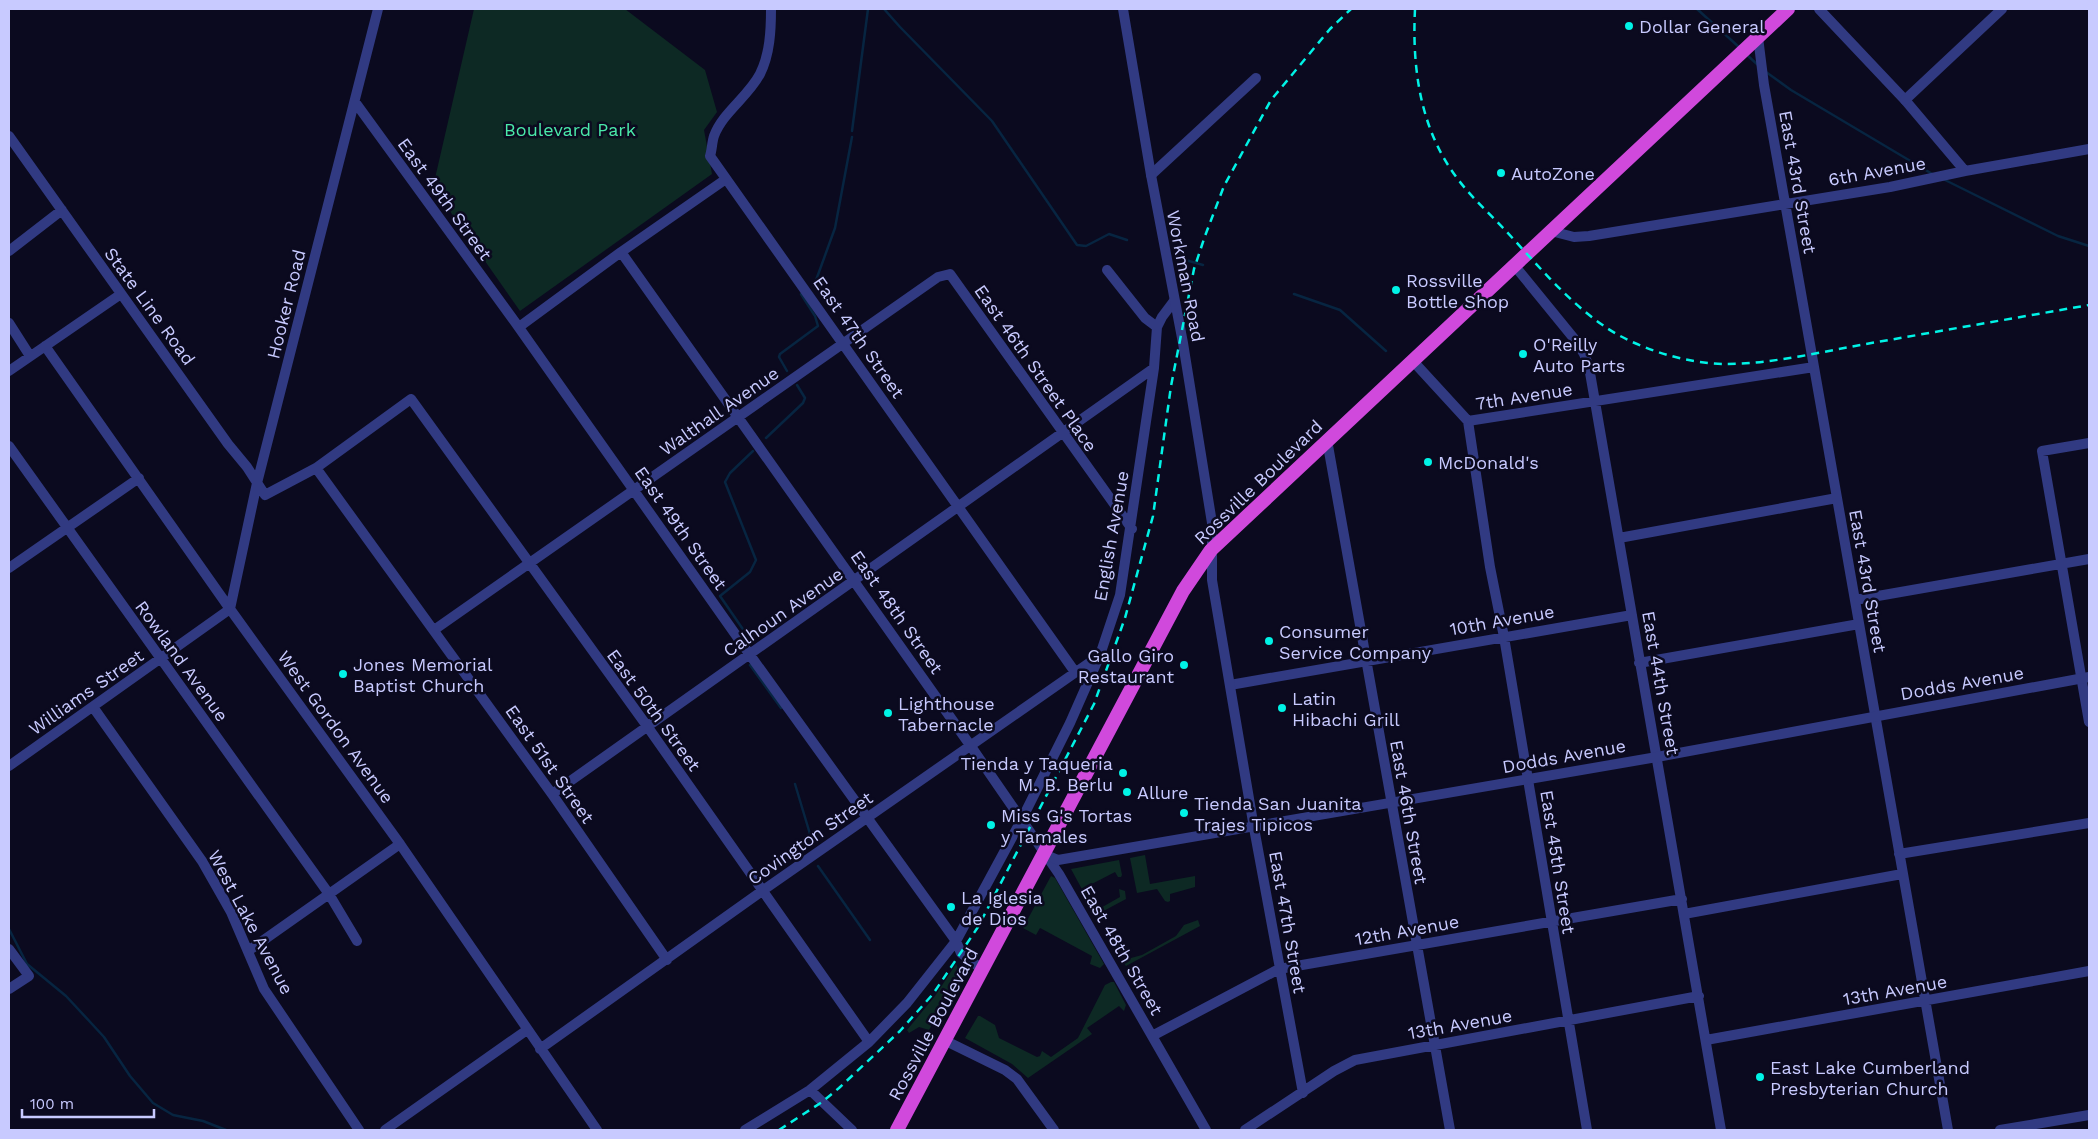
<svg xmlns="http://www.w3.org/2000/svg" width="2098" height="1139" font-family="'Work Sans',sans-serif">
  <rect width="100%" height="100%" fill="#0b0a1f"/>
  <path fill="#0d2924" d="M 474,9 L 625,9 L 705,70 L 717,112 L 704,130 L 712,174 L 520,311 L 433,187 Z
    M 1145,855 L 1150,884 L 1195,876 L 1195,887 L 1170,894 L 1170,901 L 1168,902 L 1165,901 L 1157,889 L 1137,893 L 1130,858 Z
    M 1119,860 L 1122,875 L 1121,877 L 1118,877 L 1115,872 L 1086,887 L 1089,893 L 1088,894 L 1097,910 L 1120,897 L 1119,889 L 1125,891 L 1126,899 L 1096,915 L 1071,869 Z
    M 1051,876 L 1055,878 L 1104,964 L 1100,968 L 1090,964 L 1092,956 L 1042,929 L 1040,928 L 1036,935 L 1023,928 Z
    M 1198,920 L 1200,926 L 1126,966 L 1123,962 L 1131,958 L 1142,955 L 1176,936 L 1184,925 Z
    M 956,964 L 960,972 L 929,1030 L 919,1027 L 909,1033 L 907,1030 L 935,996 Z
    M 1111,982 L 1114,982 L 1126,1005 L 1124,1011 L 1119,1006 L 1087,1028 L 1092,1034 L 1028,1078 L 1012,1064 L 965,1038 L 978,1016 L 980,1016 L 995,1025 L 999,1038 L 1037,1057 L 1040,1056 L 1042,1051 L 1051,1057 L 1078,1038 L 1105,985 Z"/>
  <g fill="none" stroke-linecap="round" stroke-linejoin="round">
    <path stroke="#072541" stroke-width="2.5" d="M 884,9 L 900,27 L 992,121 L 1077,245 L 1086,246 L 1109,234 L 1127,240
      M 1697,9 L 1740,48
      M 1747,55 L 1758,65
      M 1766,72 L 1791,90 L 1934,175
      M 852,131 L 868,9
      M 1943,179 L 2058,236 L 2089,246
      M 1175,257 L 1203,265
      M 815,283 L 835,228 L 852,137
      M 1294,294 L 1340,310 L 1386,351
      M 787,371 L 779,357 L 780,354 L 818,326 L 815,316 L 801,294
      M 766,438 L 803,403 L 805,398 L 797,385
      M 749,638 L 720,596 L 750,572 L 756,560 L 725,482 L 730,473 L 753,451
      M 750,665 L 781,708
      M 795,784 L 813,844
      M 818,866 L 870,940
      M 9,929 L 27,964 L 66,996 L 92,1024 L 104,1037 L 130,1076 L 153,1103 L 173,1115 L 203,1121 L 226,1130"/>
    <path stroke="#313a82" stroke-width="10" d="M 771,9 C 771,30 770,54 760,74 C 748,97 723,112 714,136 C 712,142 712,150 710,156 L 1075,672
      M 1819,9 L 1905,100 L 1965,171
      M 1758,37 L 1764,85 C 1827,433 1884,782 1948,1130
      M 355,102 L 515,322 L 750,655 L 956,941 L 961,953 L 983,970
      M 9,136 L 228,444 L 247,467 L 265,495 L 316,468 L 411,399 L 647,726 L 869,1042
      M 1151,175 L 1256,78
      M 1551,231 L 1574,237 L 1589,236 L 1890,187 L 1965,171 L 2089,149
      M 9,251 L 62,210
      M 621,252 L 970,745 L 1059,874 L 1206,1130
      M 1514,265 L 1576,341 L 1584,354 L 1589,367 L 1721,1130
      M 1107,270 L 1145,318 L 1157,327
      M 9,323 L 30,356
      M 519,327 L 621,252 L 726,179
      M 45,346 L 230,609 L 400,844 L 597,1130
      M 1412,360 L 1468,421 L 1814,367
      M 9,371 L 121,294
      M 1468,421 L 1490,567 L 1504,637 L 1587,1130
      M 1327,440 L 1450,1130
      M 2089,443 L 2042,451 L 2089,722
      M 9,446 L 329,894 L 357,941
      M 316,468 L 552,794 L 667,960
      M 1619,538 L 1837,498
      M 9,568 L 139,478
      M 1855,600 L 2089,559
      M 434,630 L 938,277 L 950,274 L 1132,529
      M 1639,663 L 1859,624
      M 1230,685 L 1632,615
      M 93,707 L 202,861 L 231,912 L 264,989 L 359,1130
      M 9,766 L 230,609 L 257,483 L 378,9
      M 552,794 L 1154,368
      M 1254,828 L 1303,1093
      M 1899,854 L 2089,823
      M 1684,914 L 1902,874
      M 9,949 L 29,976 L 9,989
      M 248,951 L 400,844
      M 1152,1036 L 1279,969 L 1682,899
      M 1706,1040 L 2089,971
      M 946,1041 L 1005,1070 L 1017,1079 L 1054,1130
      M 540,1049 L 762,891 L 1099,656
      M 810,1090 L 852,1130
      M 385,1130 L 527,1030
      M 745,1130 L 810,1090 L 869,1042 L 907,1003 L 956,941 L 1022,819 L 1070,723 L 1100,655 L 1120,595 L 1154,368 L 1157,327 L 1162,317 L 1174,301
      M 1245,1130 L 1334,1071 L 1355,1060 L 1699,996
      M 2000,1130 L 2089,1115"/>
    <path stroke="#313a82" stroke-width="10" d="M 1123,9 L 1151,175 L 1183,343 L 1212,523 L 1212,580 L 1254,828
      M 1905,100 L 2002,9
      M 1044,854 L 1058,860 L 1657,757 L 2089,677"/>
    <path stroke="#d049dc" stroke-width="14" d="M 897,1130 L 1183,591 L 1211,550 L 1788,9"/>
    <path stroke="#00f3e6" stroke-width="2.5" stroke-dasharray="8 6" stroke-linecap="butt" d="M 1415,9 C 1412,68 1420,129 1457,178 C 1471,197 1489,213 1505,230 C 1536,263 1566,300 1604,326 C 1635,348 1687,364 1725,364 C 1772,364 1820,352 1866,344 C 1940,331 2015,318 2089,305
      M 779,1130 L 822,1102 L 839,1088 L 900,1031 L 933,994 L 978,927 L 1094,704 L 1125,618 L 1153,516 L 1171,386 L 1194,269 L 1205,236 L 1224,186 L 1271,100 L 1330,29 L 1351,9"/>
  </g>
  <g fill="#00f3e6" stroke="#0b0a1f" stroke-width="2">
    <circle cx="1629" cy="26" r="5"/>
    <circle cx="1501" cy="173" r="5"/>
    <circle cx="1396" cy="290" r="5"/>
    <circle cx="1523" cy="354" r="5"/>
    <circle cx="1428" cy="462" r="5"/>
    <circle cx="1269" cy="641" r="5"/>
    <circle cx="1184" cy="665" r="5"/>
    <circle cx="343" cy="674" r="5"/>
    <circle cx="1282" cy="708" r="5"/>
    <circle cx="888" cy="713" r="5"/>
    <circle cx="1123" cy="773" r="5"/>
    <circle cx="1127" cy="792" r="5"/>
    <circle cx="1184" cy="813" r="5"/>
    <circle cx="991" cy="825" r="5"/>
    <circle cx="951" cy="907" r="5"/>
    <circle cx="1760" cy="1077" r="5"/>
  </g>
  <g text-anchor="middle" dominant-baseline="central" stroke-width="5" stroke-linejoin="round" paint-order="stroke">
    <g font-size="18" fill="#c8caff" stroke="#0b0a1f" text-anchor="start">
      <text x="1639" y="26">Dollar General</text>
      <text x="1511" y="173">AutoZone</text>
      <text x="1406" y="280">Rossville<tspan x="1406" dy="21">Bottle Shop</tspan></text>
      <text x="1533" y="344">O'Reilly<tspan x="1533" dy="21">Auto Parts</tspan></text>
      <text x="1438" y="462">McDonald's</text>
      <text x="1279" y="631">Consumer<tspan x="1279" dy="21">Service Company</tspan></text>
      <text x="1174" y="655" text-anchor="end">Gallo Giro<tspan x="1174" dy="21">Restaurant</tspan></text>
      <text x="353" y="664">Jones Memorial<tspan x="353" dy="21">Baptist Church</tspan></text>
      <text x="1292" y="698">Latin<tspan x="1292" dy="21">Hibachi Grill</tspan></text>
      <text x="898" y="703">Lighthouse<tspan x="898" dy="21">Tabernacle</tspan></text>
      <text x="1113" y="763" text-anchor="end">Tienda y Taqueria<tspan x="1113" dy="21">M. B. Berlu</tspan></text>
      <text x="1137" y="792">Allure</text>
      <text x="1194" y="803">Tienda San Juanita<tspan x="1194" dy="21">Trajes Tipicos</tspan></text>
      <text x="1001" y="815">Miss G's Tortas<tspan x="1001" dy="21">y Tamales</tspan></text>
      <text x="961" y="897">La Iglesia<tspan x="961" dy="21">de Dios</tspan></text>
      <text x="1770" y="1067">East Lake Cumberland<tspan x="1770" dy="21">Presbyterian Church</tspan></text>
    </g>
    <g font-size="18" fill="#4ae9a9" stroke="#0b0a1f">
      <text x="570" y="129">Boulevard Park</text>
    </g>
    <g font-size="18" fill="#c8caff" stroke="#0b0a1f">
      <text transform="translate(1877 171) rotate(-10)">6th Avenue</text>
      <text transform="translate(1798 182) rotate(80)">East 43rd Street</text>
      <text transform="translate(445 199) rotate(54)">East 49th Street</text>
      <text transform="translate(1186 276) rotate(79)">Workman Road</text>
      <text transform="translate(286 304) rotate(-76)">Hooker Road</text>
      <text transform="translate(150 306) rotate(54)">State Line Road</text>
      <text transform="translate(859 337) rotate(55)">East 47th Street</text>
      <text transform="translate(1036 368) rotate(55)">East 46th Street Place</text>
      <text transform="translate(1524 396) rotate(-9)">7th Avenue</text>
      <text transform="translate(719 411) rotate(-35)">Walthall Avenue</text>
      <text transform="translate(1258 482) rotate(-44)">Rossville Boulevard</text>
      <text transform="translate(681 528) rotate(55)">East 49th Street</text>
      <text transform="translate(1111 536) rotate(-80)">English Avenue</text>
      <text transform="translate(1868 581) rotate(80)">East 43rd Street</text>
      <text transform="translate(783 612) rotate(-35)">Calhoun Avenue</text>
      <text transform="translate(897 612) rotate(55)">East 48th Street</text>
      <text transform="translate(1502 620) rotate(-10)">10th Avenue</text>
      <text transform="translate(182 661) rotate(54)">Rowland Avenue</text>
      <text transform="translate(1661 683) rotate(80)">East 44th Street</text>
      <text transform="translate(1962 683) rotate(-10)">Dodds Avenue</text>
      <text transform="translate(86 692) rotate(-35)">Williams Street</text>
      <text transform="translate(654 710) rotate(54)">East 50th Street</text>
      <text transform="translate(336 727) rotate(54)">West Gordon Avenue</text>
      <text transform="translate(1564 756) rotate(-10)">Dodds Avenue</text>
      <text transform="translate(550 764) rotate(55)">East 51st Street</text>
      <text transform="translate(1409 812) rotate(80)">East 46th Street</text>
      <text transform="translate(810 838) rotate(-35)">Covington Street</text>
      <text transform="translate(1558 862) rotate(81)">East 45th Street</text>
      <text transform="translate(251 922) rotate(62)">West Lake Avenue</text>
      <text transform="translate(1288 922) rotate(80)">East 47th Street</text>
      <text transform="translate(1407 930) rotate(-10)">12th Avenue</text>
      <text transform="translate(1122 950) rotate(60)">East 48th Street</text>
      <text transform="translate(1895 990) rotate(-10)">13th Avenue</text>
      <text transform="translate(933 1024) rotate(-62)">Rossville Boulevard</text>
      <text transform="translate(1460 1024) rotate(-10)">13th Avenue</text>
    </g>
  </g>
  <rect width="2098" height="1139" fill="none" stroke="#c8caff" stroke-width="20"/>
  <path d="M22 1109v8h132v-8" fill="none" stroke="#c8caff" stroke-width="2.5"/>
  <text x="30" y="1109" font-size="15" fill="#c8caff" stroke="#0b0a1f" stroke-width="4" paint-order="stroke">100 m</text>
</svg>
